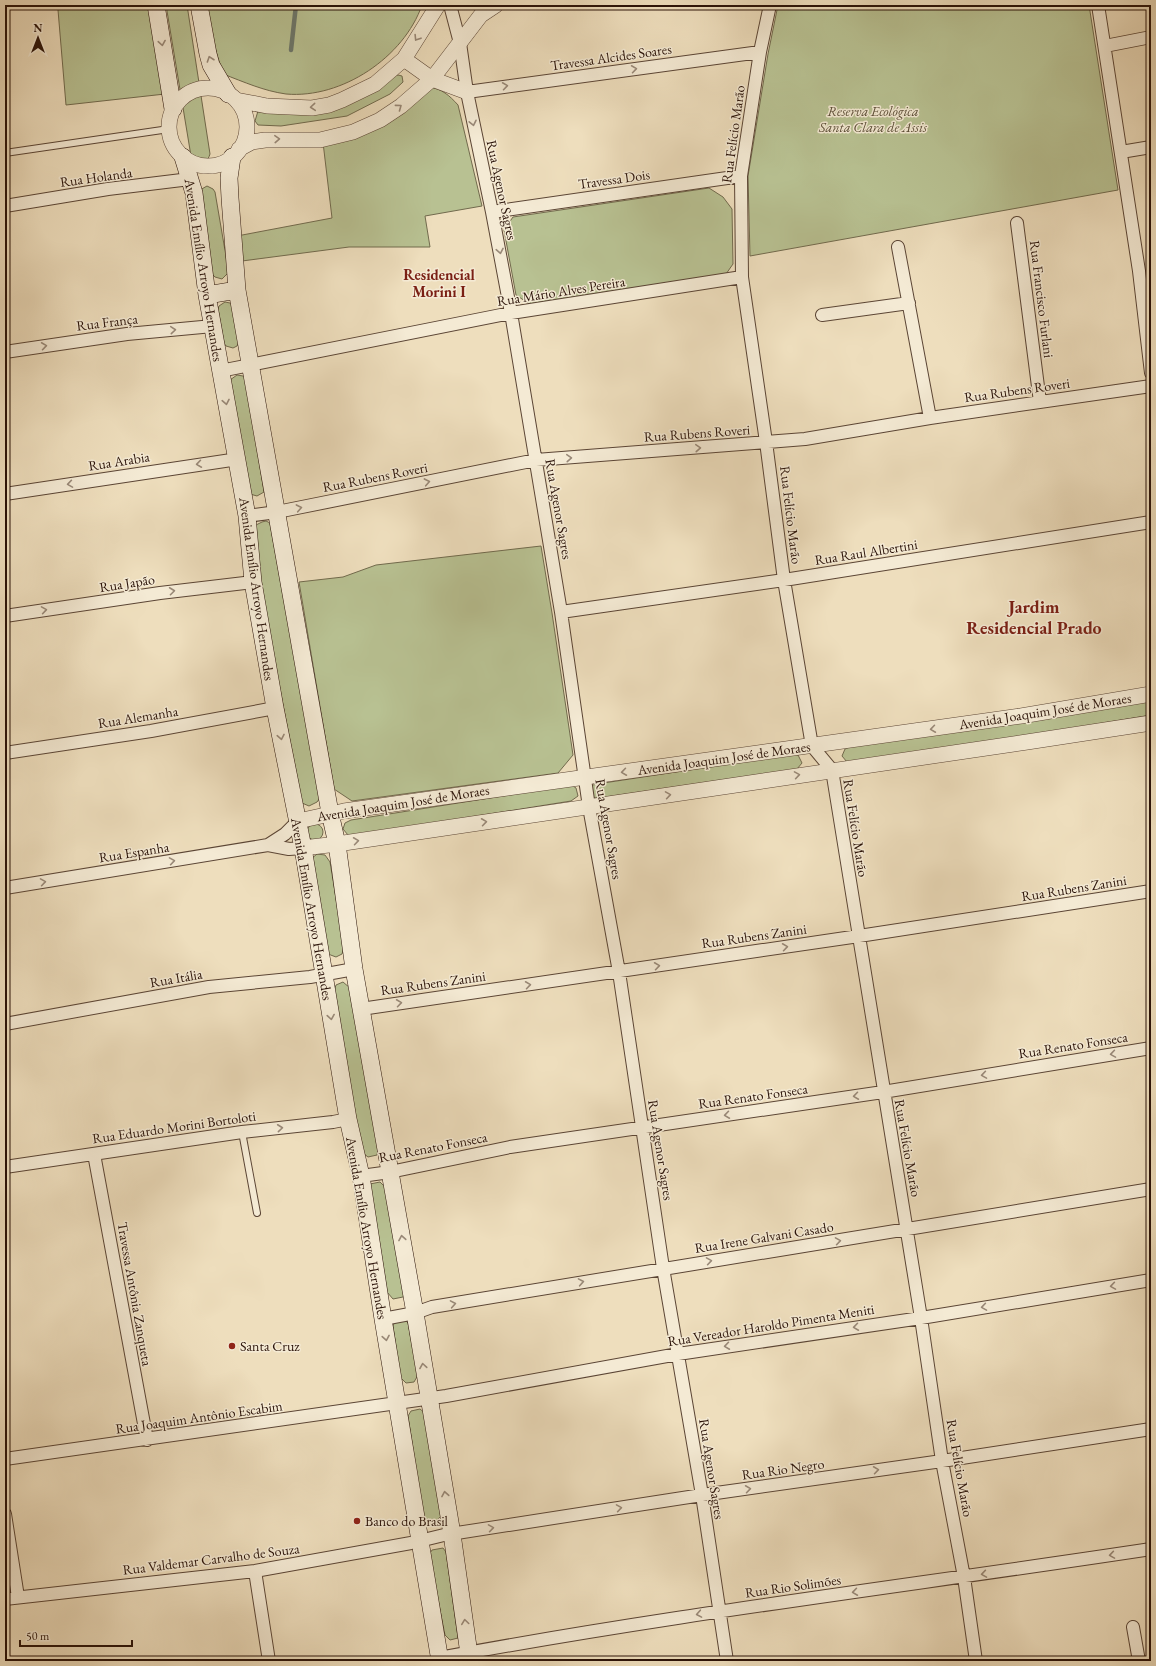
<svg xmlns="http://www.w3.org/2000/svg" width="1156" height="1666" font-family="'EB Garamond',serif">
  <rect width="100%" height="100%" fill="#eedebd"/>
  <filter id="stains"><feTurbulence type="fractalNoise" baseFrequency=".005" numOctaves="4"/><feColorMatrix values="0 0 0 0 .2 0 0 0 0 .09 0 0 0 0 .02 0 0 0 .5 -.17"/></filter>
  <radialGradient id="worn" r=".72"><stop offset=".6" stop-color="#630" stop-opacity="0"/><stop offset="1" stop-color="#630" stop-opacity=".3"/></radialGradient>
  <path fill="#b8c192" stroke="#716a4d" d="M 53,5 L 149,5 L 165,94 L 66,105 L 58,10 Z
    M 166,5 L 187,5 L 210,154 C 208,161 203,165 196,162 L 191,156 Z
    M 202,5 L 422,5 C 404,57 342,99 286,94 C 264,91 244,82 223,74 Z
    M 778,5 L 1089,5 L 1118,190 L 750,256 L 748,176 L 768,54 Z
    M 398,75 L 402,76 L 403,82 L 390,94 L 347,116 L 281,126 L 258,125 L 255,121 L 258,111 L 286,113 Z
    M 429,87 C 442,89 449,95 458,105 L 482,206 L 425,216 L 430,247 L 349,247 L 242,261 L 237,236 L 332,218 L 322,134 L 351,129 Z
    M 207,186 L 213,189 L 215,192 L 228,268 L 228,273 L 222,279 L 215,277 L 212,274 L 200,190 Z
    M 709,188 L 723,197 L 732,209 L 733,264 L 726,274 L 531,305 L 516,295 L 504,230 L 513,217 Z
    M 225,302 L 230,303 L 233,306 L 239,342 L 237,346 L 233,348 L 226,346 L 224,343 L 218,309 L 219,306 Z
    M 237,375 L 243,376 L 246,379 L 264,492 L 257,496 L 250,494 L 230,380 Z
    M 266,521 L 270,523 L 320,798 L 317,802 L 309,806 L 302,803 L 259,581 L 256,525 L 262,522 Z
    M 541,546 L 552,613 L 573,755 L 558,773 L 352,801 L 334,789 L 299,582 L 343,577 L 376,565 Z
    M 1151,700 L 1151,715 L 1026,736 L 847,762 L 842,756 L 845,749 L 849,747 Z
    M 794,754 L 798,755 L 802,763 L 797,769 L 599,798 L 595,798 L 592,796 L 590,788 L 593,785 L 597,784 Z
    M 573,786 L 576,788 L 578,796 L 571,801 L 352,836 L 348,835 L 343,829 L 345,823 L 351,820 L 553,788 Z
    M307 832a8 8 0 1 1 16 0a8 8 0 1 1-16 0Z
    M 317,854 L 325,855 L 330,862 L 344,947 L 342,954 L 336,957 L 328,954 L 311,859 Z
    M 343,982 L 350,988 L 379,1144 L 377,1155 L 368,1157 L 359,1150 L 333,994 L 336,985 Z
    M 380,1182 L 387,1189 L 405,1290 L 403,1297 L 393,1299 L 387,1292 L 370,1184 Z
    M 404,1319 L 408,1323 L 418,1375 L 414,1382 L 406,1383 L 400,1377 L 393,1326 L 395,1321 Z
    M 420,1409 L 425,1413 L 443,1514 L 436,1521 L 428,1522 L 423,1517 L 408,1416 L 411,1411 Z
    M 443,1548 L 446,1552 L 458,1638 L 450,1640 L 445,1635 L 429,1555 L 432,1550 Z"/>
  <g fill="none" stroke-linecap="round" stroke-linejoin="round">
    <path stroke="#6d786c" stroke-width="4.5" d="M 291,50 L 296,5"/>
    <defs>
      <path id="service" d="M 5,153 L 169,129
        M 242,1132 L 257,1213"/>
      <path id="minor" d="M 450,5 L 460,43 L 467,92 L 492,212 L 511,313 L 561,612 L 589,807 L 619,972 L 663,1268 L 702,1495 L 727,1661
        M 770,5 L 760,52 L 741,176 L 742,277 L 766,442 L 784,580 L 812,746 L 832,770 L 921,1318 L 942,1461 L 964,1577 L 976,1661
        M 1098,5 L 1139,271 L 1151,373
        M 1105,46 L 1151,37
        M 467,92 L 760,52
        M 1121,152 L 1151,147
        M 5,206 L 108,189 L 190,179
        M 492,212 L 741,176
        M 1017,223 L 1040,402
        M 898,247 L 930,418
        M 822,315 L 909,303
        M 5,352 L 127,334 L 213,326
        M 220,371 L 511,313 L 742,277
        M 5,494 L 238,459
        M 247,516 L 277,512 L 536,460 L 805,439 L 930,418 L 1151,386
        M 561,612 L 784,580 L 1151,522
        M 5,616 L 160,593 L 253,582
        M 5,753 L 151,731 L 275,708
        M 268,845 L 285,834 L 298,821
        M 5,888 L 268,845 L 289,849 L 303,848
        M 361,1009 L 859,936 L 1151,891
        M 5,1024 L 209,987 L 310,977 L 354,969
        M 94,1154 L 147,1440
        M 5,1167 L 242,1132 L 333,1122 L 348,1119
        M 361,1176 L 390,1172 L 510,1147 L 883,1092 L 1151,1048
        M 383,1319 L 415,1313 L 432,1307 C 672,1267 911,1229 1151,1189
        M 5,1459 L 446,1396 L 678,1354 L 921,1318 L 1151,1280
        M 5,1514 L 18,1597
        M 255,1571 L 269,1661
        M 5,1599 L 255,1571 L 411,1543 L 444,1535 L 702,1495 L 942,1461 L 1151,1429
        M 1133,1627 L 1139,1661
        M 439,1658 C 675,1614 914,1585 1151,1549"/>
      <path id="tertiary" d="M 404,59 L 432,79 L 467,92
        M169 127a39 39 0 1 1 78 0a39 39 0 1 1-78 0Z
        M 236,100 L 267,106 L 312,108 L 329,105 L 342,100 L 375,84 L 404,59 L 438,5
        M 239,149 L 252,142 L 265,140 L 320,140 L 353,132 L 380,120 L 401,106 L 432,79 L 481,15 L 496,5
        M 298,821 L 344,811 L 1021,716 L 1151,694
        M 303,848 L 337,844 L 1027,742 L 1151,723"/>
      <path id="secondary" d="M 156,5 L 173,109
        M 199,5 L 208,54 L 211,65 L 228,94
        M 183,157 L 194,193 L 207,295 L 247,516 L 253,582 L 275,708 L 303,848 L 348,1119 L 361,1176 L 383,1319 L 440,1661
        M 232,157 L 229,178 L 230,198 L 237,290 L 330,813 L 337,844 L 354,969 L 415,1313 L 452,1534 L 470,1661
        M 207,295 L 237,290"/>
    </defs>
    <use href="#service" stroke="#5b4535" stroke-width="8"/>
    <use href="#minor" stroke="#5b4535" stroke-width="14"/>
    <use href="#tertiary" stroke="#5b4535" stroke-width="16"/>
    <use href="#secondary" stroke="#2a1208" stroke-width="18"/>
    <use href="#service" stroke="#f4ead4" stroke-width="6"/>
    <use href="#minor" stroke="#f4ead4" stroke-width="12"/>
    <use href="#tertiary" stroke="#f4ead4" stroke-width="15"/>
    <use href="#secondary" stroke="#f4ead4" stroke-width="17"/>
  </g>
  <defs><path id="oneway-chevron" d="M-2-3.5L2.5 0L-2 3.5" fill="none" stroke-width="1.6" stroke-linecap="round" stroke-linejoin="round"/></defs>
  <g stroke="#998978">
    <use href="#oneway-chevron" transform="translate(417 38) rotate(122)"/>
    <use href="#oneway-chevron" transform="translate(162 43) rotate(81)"/>
    <use href="#oneway-chevron" transform="translate(210 59) rotate(-109)"/>
    <use href="#oneway-chevron" transform="translate(634 69) rotate(-8)"/>
    <use href="#oneway-chevron" transform="translate(505 86) rotate(-8)"/>
    <use href="#oneway-chevron" transform="translate(313 107) rotate(175)"/>
    <use href="#oneway-chevron" transform="translate(399 107) rotate(-36)"/>
    <use href="#oneway-chevron" transform="translate(473 123) rotate(78)"/>
    <use href="#oneway-chevron" transform="translate(277 139) rotate(-3)"/>
    <use href="#oneway-chevron" transform="translate(500 251) rotate(79)"/>
    <use href="#oneway-chevron" transform="translate(173 330) rotate(-5)"/>
    <use href="#oneway-chevron" transform="translate(44 346) rotate(-8)"/>
    <use href="#oneway-chevron" transform="translate(226 402) rotate(79)"/>
    <use href="#oneway-chevron" transform="translate(698 448) rotate(-4)"/>
    <use href="#oneway-chevron" transform="translate(569 458) rotate(-4)"/>
    <use href="#oneway-chevron" transform="translate(199 464) rotate(172)"/>
    <use href="#oneway-chevron" transform="translate(427 482) rotate(-11)"/>
    <use href="#oneway-chevron" transform="translate(70 484) rotate(171)"/>
    <use href="#oneway-chevron" transform="translate(299 508) rotate(-11)"/>
    <use href="#oneway-chevron" transform="translate(172 591) rotate(-7)"/>
    <use href="#oneway-chevron" transform="translate(44 610) rotate(-9)"/>
    <use href="#oneway-chevron" transform="translate(933 729) rotate(172)"/>
    <use href="#oneway-chevron" transform="translate(281 737) rotate(79)"/>
    <use href="#oneway-chevron" transform="translate(624 772) rotate(172)"/>
    <use href="#oneway-chevron" transform="translate(797 775) rotate(-9)"/>
    <use href="#oneway-chevron" transform="translate(668 795) rotate(-9)"/>
    <use href="#oneway-chevron" transform="translate(484 822) rotate(-8)"/>
    <use href="#oneway-chevron" transform="translate(356 841) rotate(-8)"/>
    <use href="#oneway-chevron" transform="translate(172 861) rotate(-9)"/>
    <use href="#oneway-chevron" transform="translate(43 882) rotate(-9)"/>
    <use href="#oneway-chevron" transform="translate(785 947) rotate(-8)"/>
    <use href="#oneway-chevron" transform="translate(657 966) rotate(-8)"/>
    <use href="#oneway-chevron" transform="translate(528 985) rotate(-8)"/>
    <use href="#oneway-chevron" transform="translate(399 1003) rotate(-8)"/>
    <use href="#oneway-chevron" transform="translate(331 1017) rotate(81)"/>
    <use href="#oneway-chevron" transform="translate(1113 1054) rotate(171)"/>
    <use href="#oneway-chevron" transform="translate(984 1075) rotate(171)"/>
    <use href="#oneway-chevron" transform="translate(856 1096) rotate(172)"/>
    <use href="#oneway-chevron" transform="translate(727 1115) rotate(172)"/>
    <use href="#oneway-chevron" transform="translate(280 1128) rotate(-6)"/>
    <use href="#oneway-chevron" transform="translate(402 1238) rotate(-100)"/>
    <use href="#oneway-chevron" transform="translate(838 1241) rotate(-9)"/>
    <use href="#oneway-chevron" transform="translate(709 1261) rotate(-9)"/>
    <use href="#oneway-chevron" transform="translate(581 1282) rotate(-10)"/>
    <use href="#oneway-chevron" transform="translate(1113 1286) rotate(171)"/>
    <use href="#oneway-chevron" transform="translate(453 1304) rotate(-10)"/>
    <use href="#oneway-chevron" transform="translate(984 1307) rotate(171)"/>
    <use href="#oneway-chevron" transform="translate(856 1327) rotate(172)"/>
    <use href="#oneway-chevron" transform="translate(386 1338) rotate(80)"/>
    <use href="#oneway-chevron" transform="translate(727 1346) rotate(172)"/>
    <use href="#oneway-chevron" transform="translate(423 1366) rotate(-99)"/>
    <use href="#oneway-chevron" transform="translate(876 1470) rotate(-8)"/>
    <use href="#oneway-chevron" transform="translate(748 1489) rotate(-8)"/>
    <use href="#oneway-chevron" transform="translate(445 1494) rotate(-100)"/>
    <use href="#oneway-chevron" transform="translate(619 1508) rotate(-9)"/>
    <use href="#oneway-chevron" transform="translate(491 1528) rotate(-9)"/>
    <use href="#oneway-chevron" transform="translate(1112 1555) rotate(171)"/>
    <use href="#oneway-chevron" transform="translate(984 1574) rotate(171)"/>
    <use href="#oneway-chevron" transform="translate(855 1592) rotate(172)"/>
    <use href="#oneway-chevron" transform="translate(699 1614) rotate(170)"/>
    <use href="#oneway-chevron" transform="translate(465 1622) rotate(-98)"/>
  </g>
  <g fill="#8f2418" stroke="#f4ead4" stroke-width="1.5">
    <circle cx="232" cy="1346" r="4"/>
    <circle cx="357" cy="1521" r="4"/>
  </g>
  <g text-anchor="middle" dominant-baseline="central" stroke-width="3" stroke-linejoin="round" paint-order="stroke">
    <g font-size="14" fill="#2a1208" stroke="#f4ead4">
      <text transform="translate(611 57) rotate(-8)">Travessa Alcides Soares</text>
      <text transform="translate(733 134) rotate(-82)">Rua Felício Marão</text>
      <text transform="translate(96 177) rotate(-8)">Rua Holanda</text>
      <text transform="translate(614 179) rotate(-8)">Travessa Dois</text>
      <text transform="translate(502 190) rotate(78)">Rua Agenor Sagres</text>
      <text transform="translate(204 270) rotate(81)">Avenida Emílio Arroyo Hernandes</text>
      <text transform="translate(561 291) rotate(-9)">Rua Mário Alves Pereira</text>
      <text transform="translate(1042 299) rotate(83)">Rua Francisco Furlani</text>
      <text transform="translate(107 322) rotate(-7)">Rua França</text>
      <text transform="translate(1017 390) rotate(-8)">Rua Rubens Roveri</text>
      <text transform="translate(697 433) rotate(-4)">Rua Rubens Roveri</text>
      <text transform="translate(119 461) rotate(-9)">Rua Arabia</text>
      <text transform="translate(375 477) rotate(-11)">Rua Rubens Roveri</text>
      <text transform="translate(559 509) rotate(80)">Rua Agenor Sagres</text>
      <text transform="translate(791 515) rotate(83)">Rua Felício Marão</text>
      <text transform="translate(866 552) rotate(-9)">Rua Raul Albertini</text>
      <text transform="translate(127 583) rotate(-9)">Rua Japão</text>
      <text transform="translate(257 589) rotate(82)">Avenida Emílio Arroyo Hernandes</text>
      <text transform="translate(1045 711) rotate(-9)">Avenida Joaquim José de Moraes</text>
      <text transform="translate(138 717) rotate(-9)">Rua Alemanha</text>
      <text transform="translate(724 758) rotate(-8)">Avenida Joaquim José de Moraes</text>
      <text transform="translate(403 803) rotate(-9)">Avenida Joaquim José de Moraes</text>
      <text transform="translate(856 828) rotate(81)">Rua Felício Marão</text>
      <text transform="translate(609 829) rotate(80)">Rua Agenor Sagres</text>
      <text transform="translate(134 852) rotate(-9)">Rua Espanha</text>
      <text transform="translate(1074 888) rotate(-9)">Rua Rubens Zanini</text>
      <text transform="translate(312 909) rotate(80)">Avenida Emílio Arroyo Hernandes</text>
      <text transform="translate(754 936) rotate(-8)">Rua Rubens Zanini</text>
      <text transform="translate(176 978) rotate(-10)">Rua Itália</text>
      <text transform="translate(433 983) rotate(-8)">Rua Rubens Zanini</text>
      <text transform="translate(1073 1045) rotate(-9)">Rua Renato Fonseca</text>
      <text transform="translate(753 1096) rotate(-8)">Rua Renato Fonseca</text>
      <text transform="translate(174 1127) rotate(-8)">Rua Eduardo Morini Bortoloti</text>
      <text transform="translate(433 1147) rotate(-11)">Rua Renato Fonseca</text>
      <text transform="translate(908 1148) rotate(80)">Rua Felício Marão</text>
      <text transform="translate(661 1150) rotate(81)">Rua Agenor Sagres</text>
      <text transform="translate(367 1228) rotate(80)">Avenida Emílio Arroyo Hernandes</text>
      <text transform="translate(764 1237) rotate(-9)">Rua Irene Galvani Casado</text>
      <text transform="translate(135 1294) rotate(80)">Travessa Antônia Zanqueta</text>
      <text transform="translate(771 1325) rotate(-9)">Rua Vereador Haroldo Pimenta Meniti</text>
      <text transform="translate(199 1417) rotate(-8)">Rua Joaquim Antônio Escabim</text>
      <text transform="translate(960 1468) rotate(80)">Rua Felício Marão</text>
      <text transform="translate(712 1469) rotate(81)">Rua Agenor Sagres</text>
      <text transform="translate(783 1469) rotate(-8)">Rua Rio Negro</text>
      <text transform="translate(211 1559) rotate(-7)">Rua Valdemar Carvalho de Souza</text>
      <text transform="translate(793 1586) rotate(-8)">Rua Rio Solimões</text>
    </g>
    <g font-size="14" font-style="italic" fill="#5c4f38" stroke="#f4ead4">
      <text x="873" y="111">Reserva Ecológica<tspan x="873" dy="16">Santa Clara de Assis</tspan></text>
    </g>
    <g font-size="14" fill="#2a1208" stroke="#f4ead4" text-anchor="start">
      <text x="240" y="1346">Santa Cruz</text>
      <text x="365" y="1521">Banco do Brasil</text>
    </g>
    <g font-size="15" font-weight="bold" fill="#7a1f14" stroke="#f4ead4">
      <text x="439" y="274">Residencial<tspan x="439" dy="17">Morini I</tspan></text>
    </g>
    <g font-size="18" font-weight="bold" fill="#7a1f14" stroke="#f4ead4">
      <text x="1034" y="606">Jardim<tspan x="1034" dy="21">Residencial Prado</tspan></text>
    </g>
  </g>
  <rect width="1156" height="1666" fill="none" stroke="#eedebd" stroke-width="20"/>
  <rect x="6" y="6" width="1144" height="1654" fill="none" stroke="#2a1208" stroke-width="2"/>
  <rect x="10" y="10" width="1136" height="1646" fill="none" stroke="#2a1208"/>
  <g transform="translate(38 38)" stroke="#f4ead4" stroke-width="3" paint-order="stroke">
  <path d="M0-3L7 15L0 10L-7 15Z" fill="#2a1208"/>
  <text y="-6" font-size="11" font-weight="bold" text-anchor="middle" fill="#2a1208">N</text>
  </g>
  <path d="M20 1640v6h112v-6" fill="none" stroke="#2a1208" stroke-width="2"/>
  <text x="26" y="1640" font-size="12" fill="#2a1208" stroke="#f4ead4" stroke-width="3" paint-order="stroke">50 m</text>
  <rect width="100%" height="100%" filter="url(#stains)"/>
  <rect width="100%" height="100%" fill="url(#worn)"/>
</svg>
